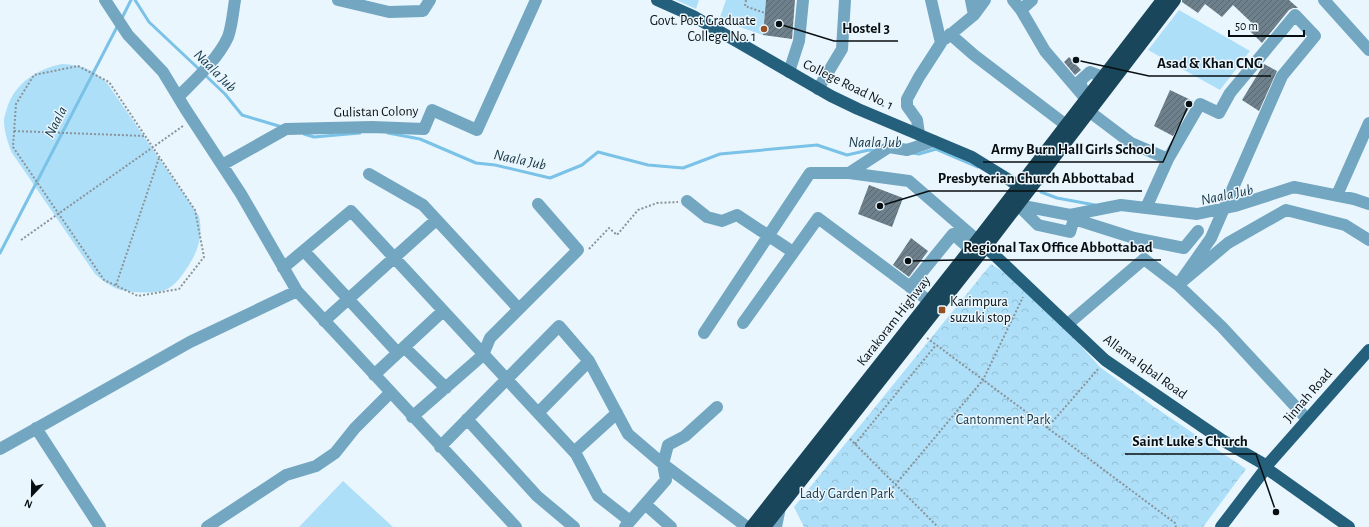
<svg xmlns="http://www.w3.org/2000/svg" width="1369" height="527" font-family="'Alegreya Sans',sans-serif">
  <defs>
    <pattern id="park-crowns" width="20" height="18" patternUnits="userSpaceOnUse"><rect width="20" height="18" fill="#aedff9"/><path d="M2 6a3 3 0 1 1 6 0M12 15a3 3 0 1 1 6 0" fill="none" stroke="#94bed4"/></pattern>
    <pattern id="building-hatch" width="6" height="6" patternUnits="userSpaceOnUse"><rect width="6" height="6" fill="#6e808b"/><path d="M-1 1l2-2M0 6l6-6M5 7l2-2" fill="none" stroke="#586770"/></pattern>
  </defs>
  <rect width="100%" height="100%" fill="#eaf6fd"/>
  <path fill="url(#park-crowns)" d="M 991,264 L 1028,287 L 1100,367 L 1153,406 L 1246,469 L 1203,527 L 804,527 L 794,507 Z"/>
  <path fill="#aedff9" d="M 676,0 L 699,0 L 696,9 Z
    M 726,0 L 766,0 L 763,35 L 719,20 Z
    M 1179,10 L 1250,51 L 1220,90 L 1148,50 Z
    M 62,64 C 81,65 93,69 107,83 L 199,216 C 203,234 199,249 189,265 C 183,274 178,282 169,288 C 159,295 126,293 115,288 C 107,284 101,279 95,274 L 12,153 C 8,144 4,131 4,120 C 4,117 6,112 7,108 C 15,83 37,69 62,64 Z
    M 343,481 L 393,527 L 299,527 Z"/>
  <g fill="none" stroke-linecap="round" stroke-linejoin="round">
    <path stroke="#7ac2e7" stroke-width="3" d="M 135,0 L 149,22 L 201,71
      M 122,18 L 131,0
      M 205,75 L 225,94 L 242,115 L 282,127
      M 388,133 L 420,139 L 476,163 L 495,165 L 550,178 L 582,165 L 598,152 L 648,165 L 683,168 L 720,154 L 817,145 L 847,155 L 869,150 L 876,151
      M 304,134 L 314,137 L 360,133
      M 912,153 L 919,154 L 936,149 L 978,167
      M 1041,192 L 1057,198 L 1095,205
      M 0,253 L 118,25"/>
  </g>
  <path fill="url(#building-hatch)" d="M 766,0 L 795,0 L 792,39 L 763,35 Z
    M 1182,0 L 1289,0 L 1298,8 L 1293,8 L 1289,10 L 1262,43 L 1249,30 L 1253,24 L 1233,5 L 1222,17 L 1205,4 L 1198,13 L 1182,2 Z
    M 1069,57 L 1081,70 L 1075,75 L 1064,62 Z
    M 1264,64 L 1277,71 L 1259,111 L 1242,100 Z
    M 1170,90 L 1193,101 L 1173,136 L 1154,126 Z
    M 869,185 L 903,198 L 892,227 L 858,214 Z
    M 911,238 L 928,251 L 909,277 L 893,265 Z"/>
  <g fill="none" stroke-linecap="round" stroke-linejoin="round">
    <path stroke="#899398" stroke-width="2" stroke-dasharray="2 2" stroke-linecap="butt" d="M 746,0 L 745,6 L 765,13
      M 78,66 L 109,82 L 195,210 L 204,257 L 179,289 L 138,296 L 104,280 L 13,147 L 16,104 L 34,75 Z
      M 14,131 L 145,136
      M 21,240 L 183,126
      M 589,249 L 609,228 L 617,235 L 638,210 L 657,203 L 678,202
      M 116,285 L 159,158
      M 927,338 L 1175,523 L 1176,527
      M 1047,428 L 1099,368
      M 850,439 L 938,527
      M 855,444 L 936,345
      M 890,491 L 983,380 L 1023,297"/>
    <path stroke="#73a6c1" stroke-width="12" d="M 105,0 L 128,35 L 163,72 L 186,110 L 241,194 L 297,291
      M 338,0 L 389,12 L 423,11 L 430,0
      M 971,0 L 974,15
      M 1013,0 L 1021,10 L 1045,51 L 1086,99
      M 1324,0 L 1369,50
      M 1021,10 L 1032,0
      M 950,34 L 974,55 L 1066,125
      M 945,39 L 974,15 L 985,0
      M 789,72 L 799,41 L 803,0
      M 818,89 L 842,49 L 845,0
      M 1084,94 L 1080,81 L 1090,72 L 1103,77
      M 178,97 C 195,80 218,59 228,37 C 232,26 233,12 235,0
      M 1090,112 L 1131,143 L 1168,159
      M 919,134 L 917,120 L 907,106 L 907,99 L 919,77 L 941,43 L 931,0
      M 222,165 L 286,129 L 372,127 L 424,129 L 432,110 L 477,130 L 536,0
      M 849,173 L 909,181 L 977,240
      M 369,174 L 423,205 L 519,309
      M 1337,195 L 1369,123
      M 687,201 L 707,217 L 722,221 L 737,215 L 793,252
      M 1018,205 L 1070,215 L 1121,205 L 1197,214 L 1235,206 L 1294,187 L 1354,199 L 1369,204
      M 1018,205 L 1038,225 L 1070,232 L 1074,219 L 1134,238 L 1184,248 L 1198,231
      M 304,251 L 398,353
      M 283,268 L 351,211 L 576,454 L 598,496 L 630,521
      M 910,287 L 953,234 L 970,249
      M 324,321 L 436,220
      M 743,323 L 818,218 L 929,301
      M 1068,324 L 1144,259 L 1178,285 L 1211,238 L 1282,76 L 1315,36 L 1295,15 L 1230,93 L 1219,113 L 1200,104 L 1168,159 L 1146,208
      M 704,333 L 810,173 L 849,173 L 889,147 L 907,150 L 934,141
      M 404,347 L 446,388
      M 374,375 L 443,311
      M 538,413 L 589,361
      M 412,417 L 483,355 L 490,338 L 578,250 L 538,204
      M 467,419 L 537,496 L 574,527
      M 1307,419 L 1222,327 L 1178,285 L 1228,243 L 1286,210 L 1345,225 L 1369,240
      M 36,428 L 100,527
      M 440,447 L 559,326 L 589,361 L 628,434 L 663,464 L 747,527
      M 0,449 L 190,342 L 297,291 L 516,527
      M 574,452 L 617,413
      M 645,504 L 671,527
      M 207,527 L 286,475 L 316,466 L 335,453 L 355,428 L 390,393
      M 625,527 L 666,480 L 663,464 L 668,445 L 685,436 L 717,407
      M 776,527 L 780,507"/>
    <path stroke="#24607c" stroke-width="12" d="M 657,0 L 693,16 L 831,96 L 858,109 L 972,157 L 1011,181 L 1027,192
      M 986,247 L 1105,360 L 1222,440 L 1262,463
      M 1270,462 L 1369,350
      M 1270,471 L 1349,527
      M 1221,527 L 1263,472"/>
    <path stroke="#1a465b" stroke-width="12" d="M 751,527 L 977,240 L 1162,0
      M 765,527 L 986,247 L 1175,0"/>
  </g>
  <g fill="#945022" stroke="#eaf6fd" stroke-width="1.5">
    <circle cx="764" cy="29" r="4"/>
    <rect x="938" y="306" width="8" height="8" rx="2"/>
  </g>
  <g text-anchor="middle" dominant-baseline="central" stroke-width="3" stroke-linejoin="round" paint-order="stroke">
    <g font-size="14" fill="#080f12" stroke="#eaf6fd" text-anchor="end">
      <text x="756" y="21">Govt. Post Graduate<tspan x="756" dy="16">College No. 1</tspan></text>
      <text x="950" y="302" text-anchor="start">Karimpura<tspan x="950" dy="16">suzuki stop</tspan></text>
    </g>
    <g font-size="14" fill="#080f12" stroke="#eaf6fd">
      <text transform="translate(848 85) rotate(26)">College Road No. 1</text>
      <text transform="translate(376 112) rotate(-1)">Gulistan Colony</text>
      <text transform="translate(894 321) rotate(-52)">Karakoram Highway</text>
      <text transform="translate(1145 367) rotate(36)">Allama Iqbal Road</text>
      <text transform="translate(1308 396) rotate(-49)">Jinnah Road</text>
    </g>
    <g font-size="14" fill="#133444" stroke="#eaf6fd">
      <text x="1003" y="420">Cantonment Park</text>
      <text x="847" y="494">Lady Garden Park</text>
    </g>
    <g font-size="15" font-style="italic" fill="#153646" stroke="#eaf6fd">
      <text transform="translate(215 71) rotate(45)">Naala Jub</text>
      <text transform="translate(56 122) rotate(-63)">Naala</text>
      <text x="875" y="142">Naala Jub</text>
      <text transform="translate(520 160) rotate(12)">Naala Jub</text>
      <text transform="translate(1227 195) rotate(-12)">Naala Jub</text>
    </g>
  </g>
  <path fill="none" stroke="#080f12" stroke-width="1.5" d="M779 24L834 41H898M1076 60L1149 76H1271M1189 104L1163 162H983M880 206L929 191H1142M908 261L956 260H1161M1276 512L1256 454H1125"/>
  <g fill="#080f12" stroke="#eaf6fd" stroke-width="1.5">
    <circle cx="779" cy="24" r="4"/>
    <circle cx="1076" cy="60" r="4"/>
    <circle cx="1189" cy="104" r="4"/>
    <circle cx="880" cy="206" r="4"/>
    <circle cx="908" cy="261" r="4"/>
    <circle cx="1276" cy="512" r="4"/>
  </g>
  <g font-size="15" text-anchor="middle" font-weight="bold" fill="#080f12" stroke="#eaf6fd" stroke-width="3" stroke-linejoin="round" paint-order="stroke">
    <text x="866" y="33">Hostel 3</text>
    <text x="1210" y="68">Asad &amp; Khan CNG</text>
    <text x="1073" y="154">Army Burn Hall Girls School</text>
    <text x="1036" y="183">Presbyterian Church Abbottabad</text>
    <text x="1058" y="252">Regional Tax Office Abbottabad</text>
    <text x="1190" y="446">Saint Luke's Church</text>
  </g>
  <g transform="translate(32 495) rotate(202)" stroke="#eaf6fd" stroke-width="3" paint-order="stroke">
  <path d="M0-3L7 15L0 10L-7 15Z" fill="#080f12"/>
  <text y="-6" font-size="11" font-weight="bold" text-anchor="middle" fill="#080f12">N</text>
  </g>
  <path d="M1229 30v6h75v-6" fill="none" stroke="#080f12" stroke-width="2"/>
  <text x="1235" y="30" font-size="12" fill="#080f12" stroke="#eaf6fd" stroke-width="3" paint-order="stroke">50 m</text>
</svg>
